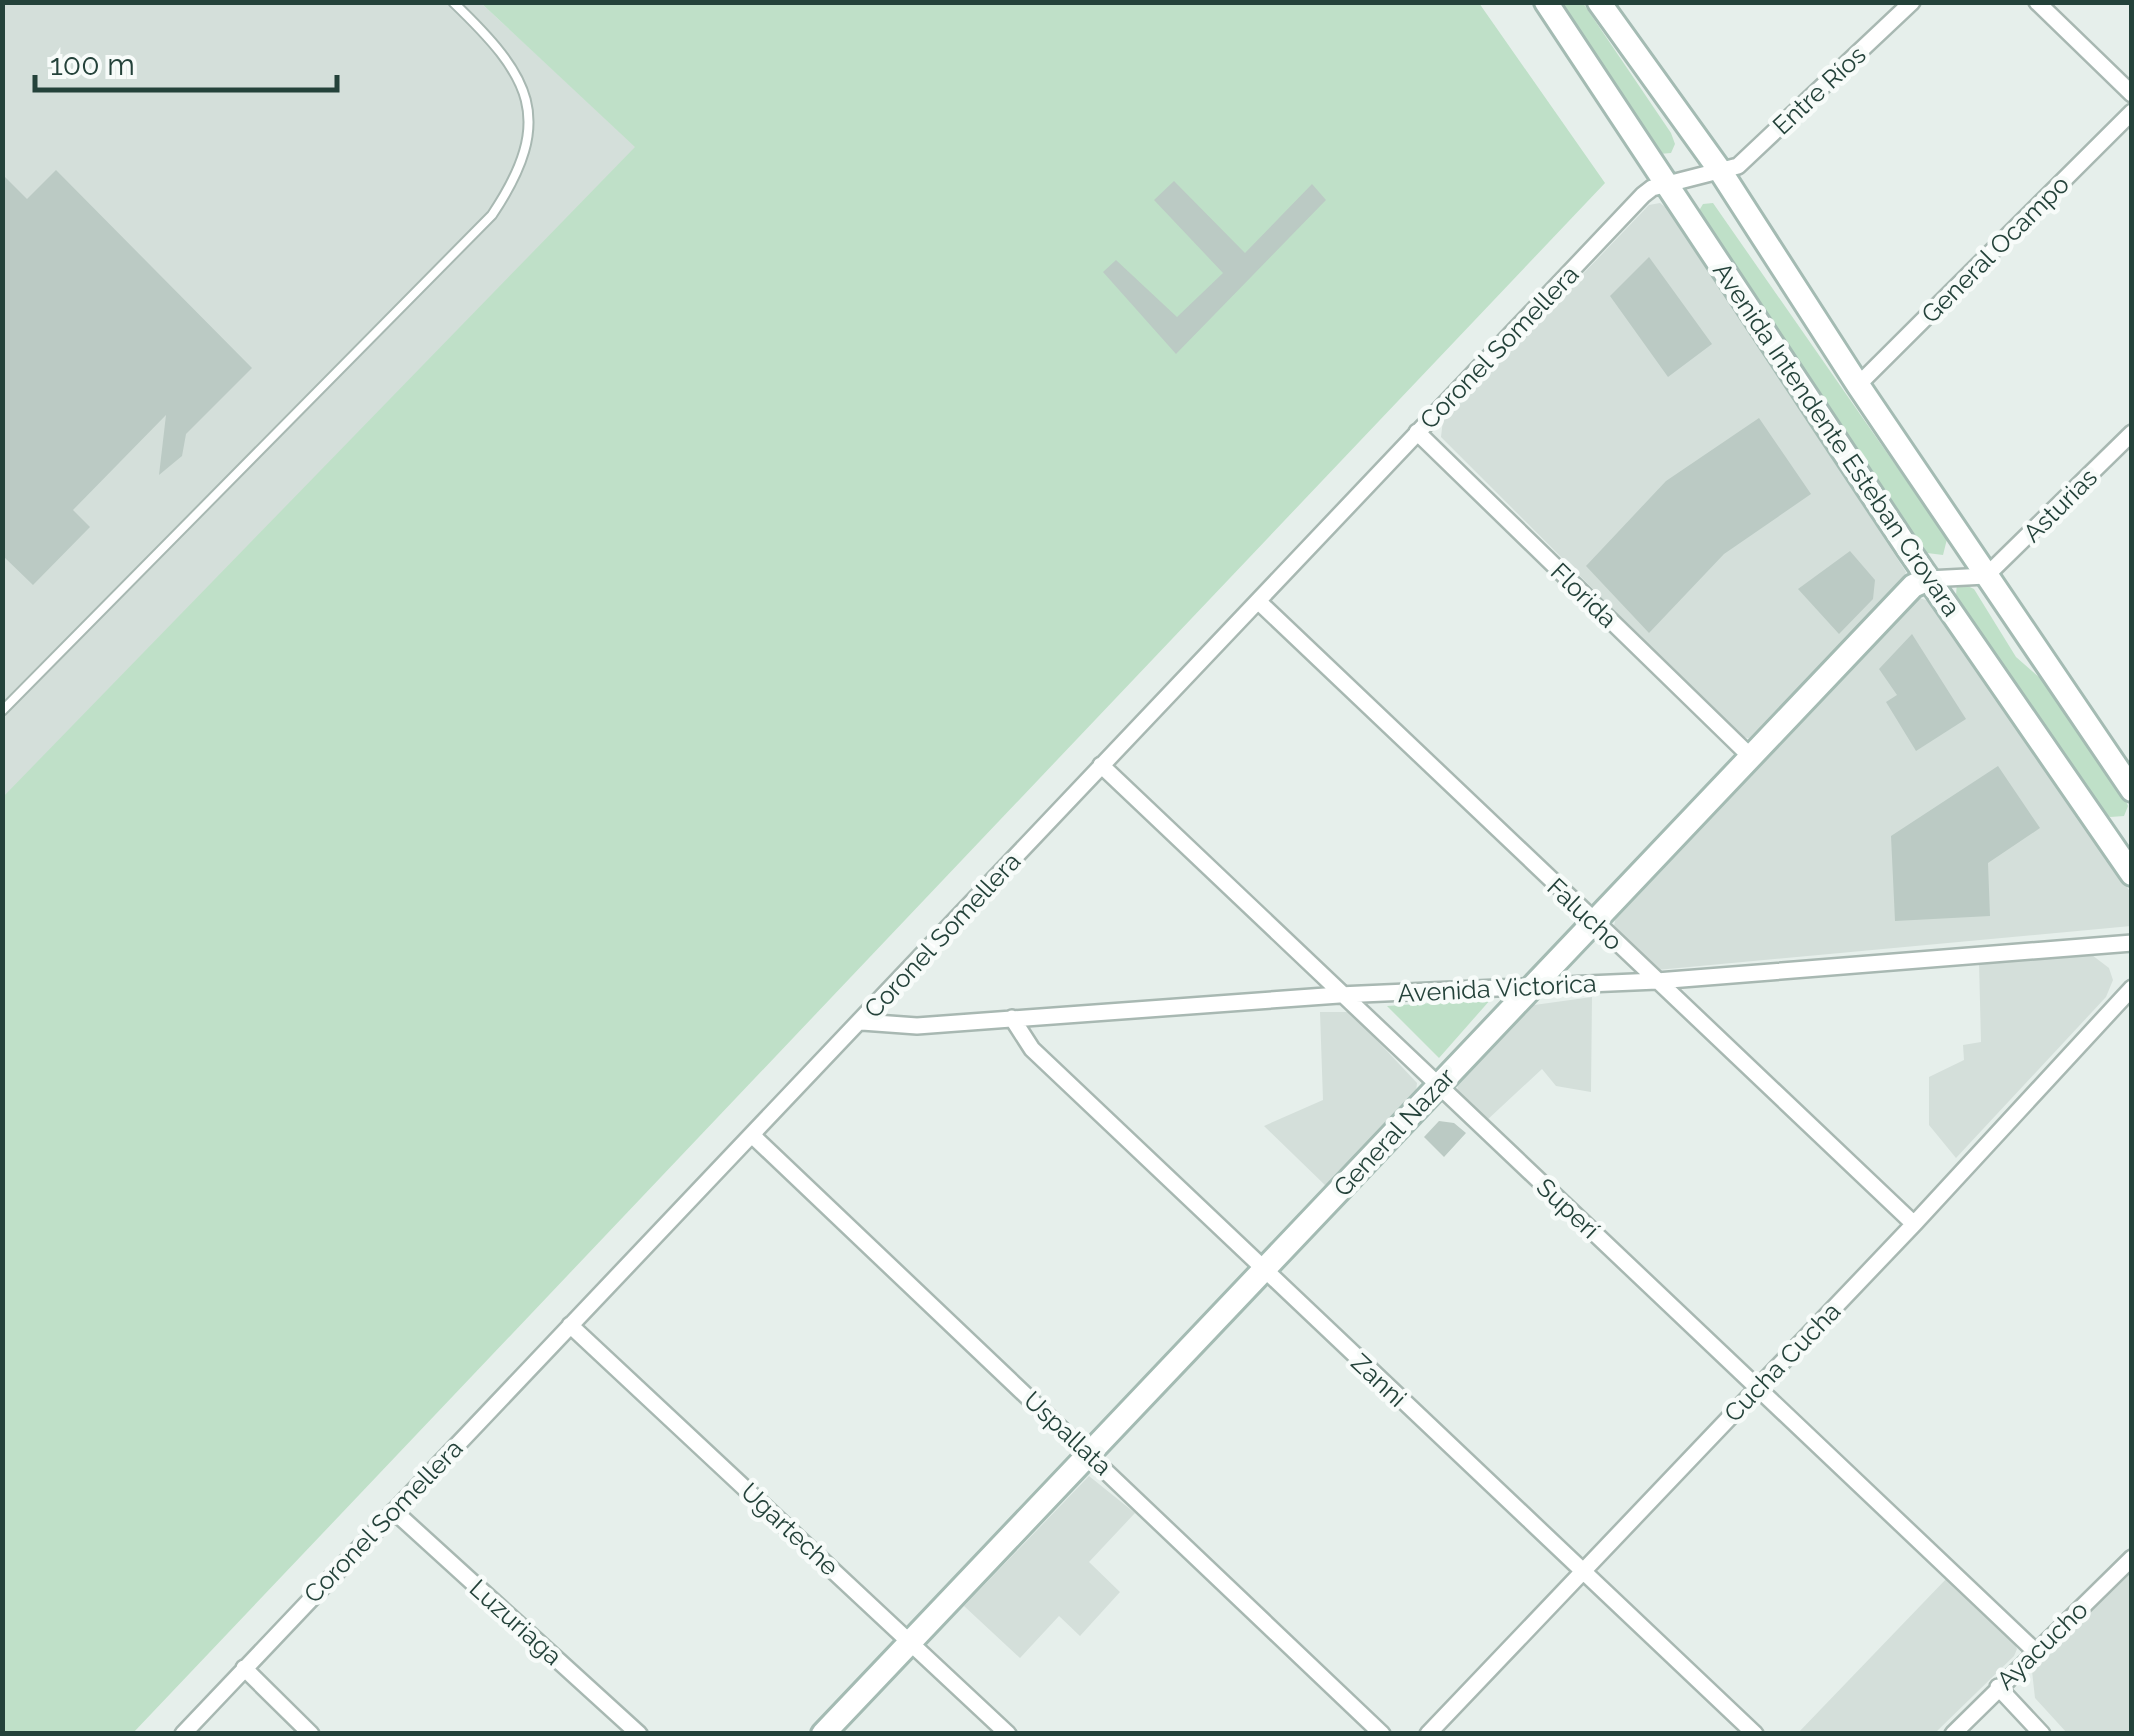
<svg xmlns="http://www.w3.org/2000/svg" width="2134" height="1736" font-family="Raleway,sans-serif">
  <rect width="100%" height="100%" fill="#e6efeb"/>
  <path fill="#d4dfda" d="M 3,3 L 481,3 L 636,147 L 3,798 Z
    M 1660,203 L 1671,211 L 1906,572 L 1902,584 L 1751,739 L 1740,736 L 1441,437 L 1443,420 L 1649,205 Z
    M 1919,598 L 1929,601 L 2131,893 L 2131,926 L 1657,970 L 1613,931 L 1617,911 Z
    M 2088,952 L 2109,968 L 2113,980 L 2106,997 L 1956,1158 L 1929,1125 L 1929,1077 L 1964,1060 L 1963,1045 L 1981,1042 L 1979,962 Z
    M 1592,997 L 1591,1092 L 1556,1086 L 1542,1069 L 1486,1121 L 1457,1096 L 1458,1078 L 1527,1006 Z
    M 1320,1012 L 1348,1012 L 1355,1017 L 1417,1083 L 1416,1092 L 1328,1188 L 1264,1126 L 1323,1100 Z
    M 1089,1476 L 1135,1513 L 1089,1562 L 1120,1592 L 1080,1636 L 1059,1616 L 1020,1658 L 964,1606 Z
    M 2131,1571 L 2131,1733 L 2067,1733 L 2035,1698 L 2032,1671 Z
    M 1948,1577 L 2013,1640 L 2017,1649 L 2014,1656 L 1935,1733 L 1797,1734 Z"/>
  <path fill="#bfe0c8" d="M 481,3 L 1479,3 L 1605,183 L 133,1733 L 3,1733 L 2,798 L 635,147 Z
    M 1553,3 L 1583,3 L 1671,133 L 1675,144 L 1671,153 L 1659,154 Z
    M 1713,203 L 1947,539 L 1943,555 L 1927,553 L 1701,225 L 1697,214 L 1703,204 Z
    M 1957,581 L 1974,589 L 2016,657 L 2049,686 L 2123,794 L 2128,806 L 2124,816 L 2110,817 L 2100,810 L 1956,596 Z
    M 1491,999 L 1439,1058 L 1387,1006 Z"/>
  <path fill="#bbcac4" d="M 56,170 L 252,368 L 186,434 L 182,456 L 159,475 L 166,415 L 73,510 L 90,527 L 33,585 L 2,555 L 2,174 L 27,199 Z
    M 1174,181 L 1245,253 L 1312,184 L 1326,200 L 1176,354 L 1103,272 L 1116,260 L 1177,317 L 1223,273 L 1154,200 Z
    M 1649,257 L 1712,344 L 1668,377 L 1610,296 Z
    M 1759,418 L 1811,494 L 1724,554 L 1649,633 L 1586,566 L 1666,481 Z
    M 1850,551 L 1875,580 L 1873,599 L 1839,634 L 1798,589 Z
    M 1912,634 L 1966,719 L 1916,751 L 1886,702 L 1897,695 L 1879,669 Z
    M 1998,766 L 2040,828 L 1988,863 L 1990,916 L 1895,921 L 1891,836 Z
    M 1439,1121 L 1454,1123 L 1466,1133 L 1444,1157 L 1424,1137 Z"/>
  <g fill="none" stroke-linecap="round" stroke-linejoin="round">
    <defs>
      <path id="lane" d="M 2,711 L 492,215 C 557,118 530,76 453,2"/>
      <path id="street" d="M 2037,2 L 2132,94
        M 1858,385 L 2132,112
        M 1417,432 L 1751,757
        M 1928,579 L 1986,576 L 2132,433
        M 1258,601 L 1914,1224
        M 1101,765 L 2035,1651
        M 1012,1018 L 1032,1049 L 1755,1734
        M 862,1022 L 917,1026 L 1339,995 L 1657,981 L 2132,943
        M 752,1135 L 1382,1734
        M 570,1325 L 1008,1734
        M 394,1511 L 639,1734
        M 244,1668 L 311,1734
        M 1998,1687 L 2042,1734
        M 183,1734 L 1643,195 L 1652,188 L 1738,166 L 1912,2
        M 1428,1734 L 1914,1224 L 2132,988
        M 1953,1734 L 2132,1558"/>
      <path id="secondary" d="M 1546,2 L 1908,549 L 2132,874
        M 1599,2 L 1721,172 L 1858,385 L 2132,790
        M 823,1734 L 1913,586 L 1928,579"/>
    </defs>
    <use href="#lane" stroke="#a8b8b2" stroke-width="12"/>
    <use href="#street" stroke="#a8b8b2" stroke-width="20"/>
    <use href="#secondary" stroke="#a4bbb3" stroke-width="28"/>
    <use href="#lane" stroke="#fff" stroke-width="8"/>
    <use href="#street" stroke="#fff" stroke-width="15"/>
    <use href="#secondary" stroke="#fff" stroke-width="22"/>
  </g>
  <g text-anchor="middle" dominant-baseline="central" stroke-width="9" stroke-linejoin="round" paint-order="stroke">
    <g font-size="25" fill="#24423a" stroke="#f7fbf9">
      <text transform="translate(1819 90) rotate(-43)">Entre Ríos</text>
      <text transform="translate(1995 249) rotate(-45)">General Ocampo</text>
      <text transform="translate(1499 347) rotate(-46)">Coronel Somellera</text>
      <text transform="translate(1837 439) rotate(56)">Avenida Intendente Esteban Crovara</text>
      <text transform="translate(2060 505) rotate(-45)">Asturias</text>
      <text transform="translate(1584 595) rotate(44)">Florida</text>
      <text transform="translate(1585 914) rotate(43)">Falucho</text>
      <text transform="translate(942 935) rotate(-47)">Coronel Somellera</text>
      <text transform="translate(1497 988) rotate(-3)">Avenida Victorica</text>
      <text transform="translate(1394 1132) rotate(-47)">General Nazar</text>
      <text transform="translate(1568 1208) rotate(43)">Superí</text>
      <text transform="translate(1782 1362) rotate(-46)">Cucha Cucha</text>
      <text transform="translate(1379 1380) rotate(43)">Zanni</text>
      <text transform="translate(1068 1433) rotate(43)">Uspallata</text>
      <text transform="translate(383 1521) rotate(-46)">Coronel Somellera</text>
      <text transform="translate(790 1529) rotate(43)">Ugarteche</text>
      <text transform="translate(516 1622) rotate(42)">Luzuriaga</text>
      <text transform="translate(2042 1645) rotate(-44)">Ayacucho</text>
    </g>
  </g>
  <rect width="2134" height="1736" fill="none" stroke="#24423a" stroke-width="10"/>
  <path d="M35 75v15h302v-15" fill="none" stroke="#24423a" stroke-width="5"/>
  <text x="50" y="75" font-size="30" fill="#24423a" stroke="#f7fbf9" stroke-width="8" paint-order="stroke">100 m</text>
</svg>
